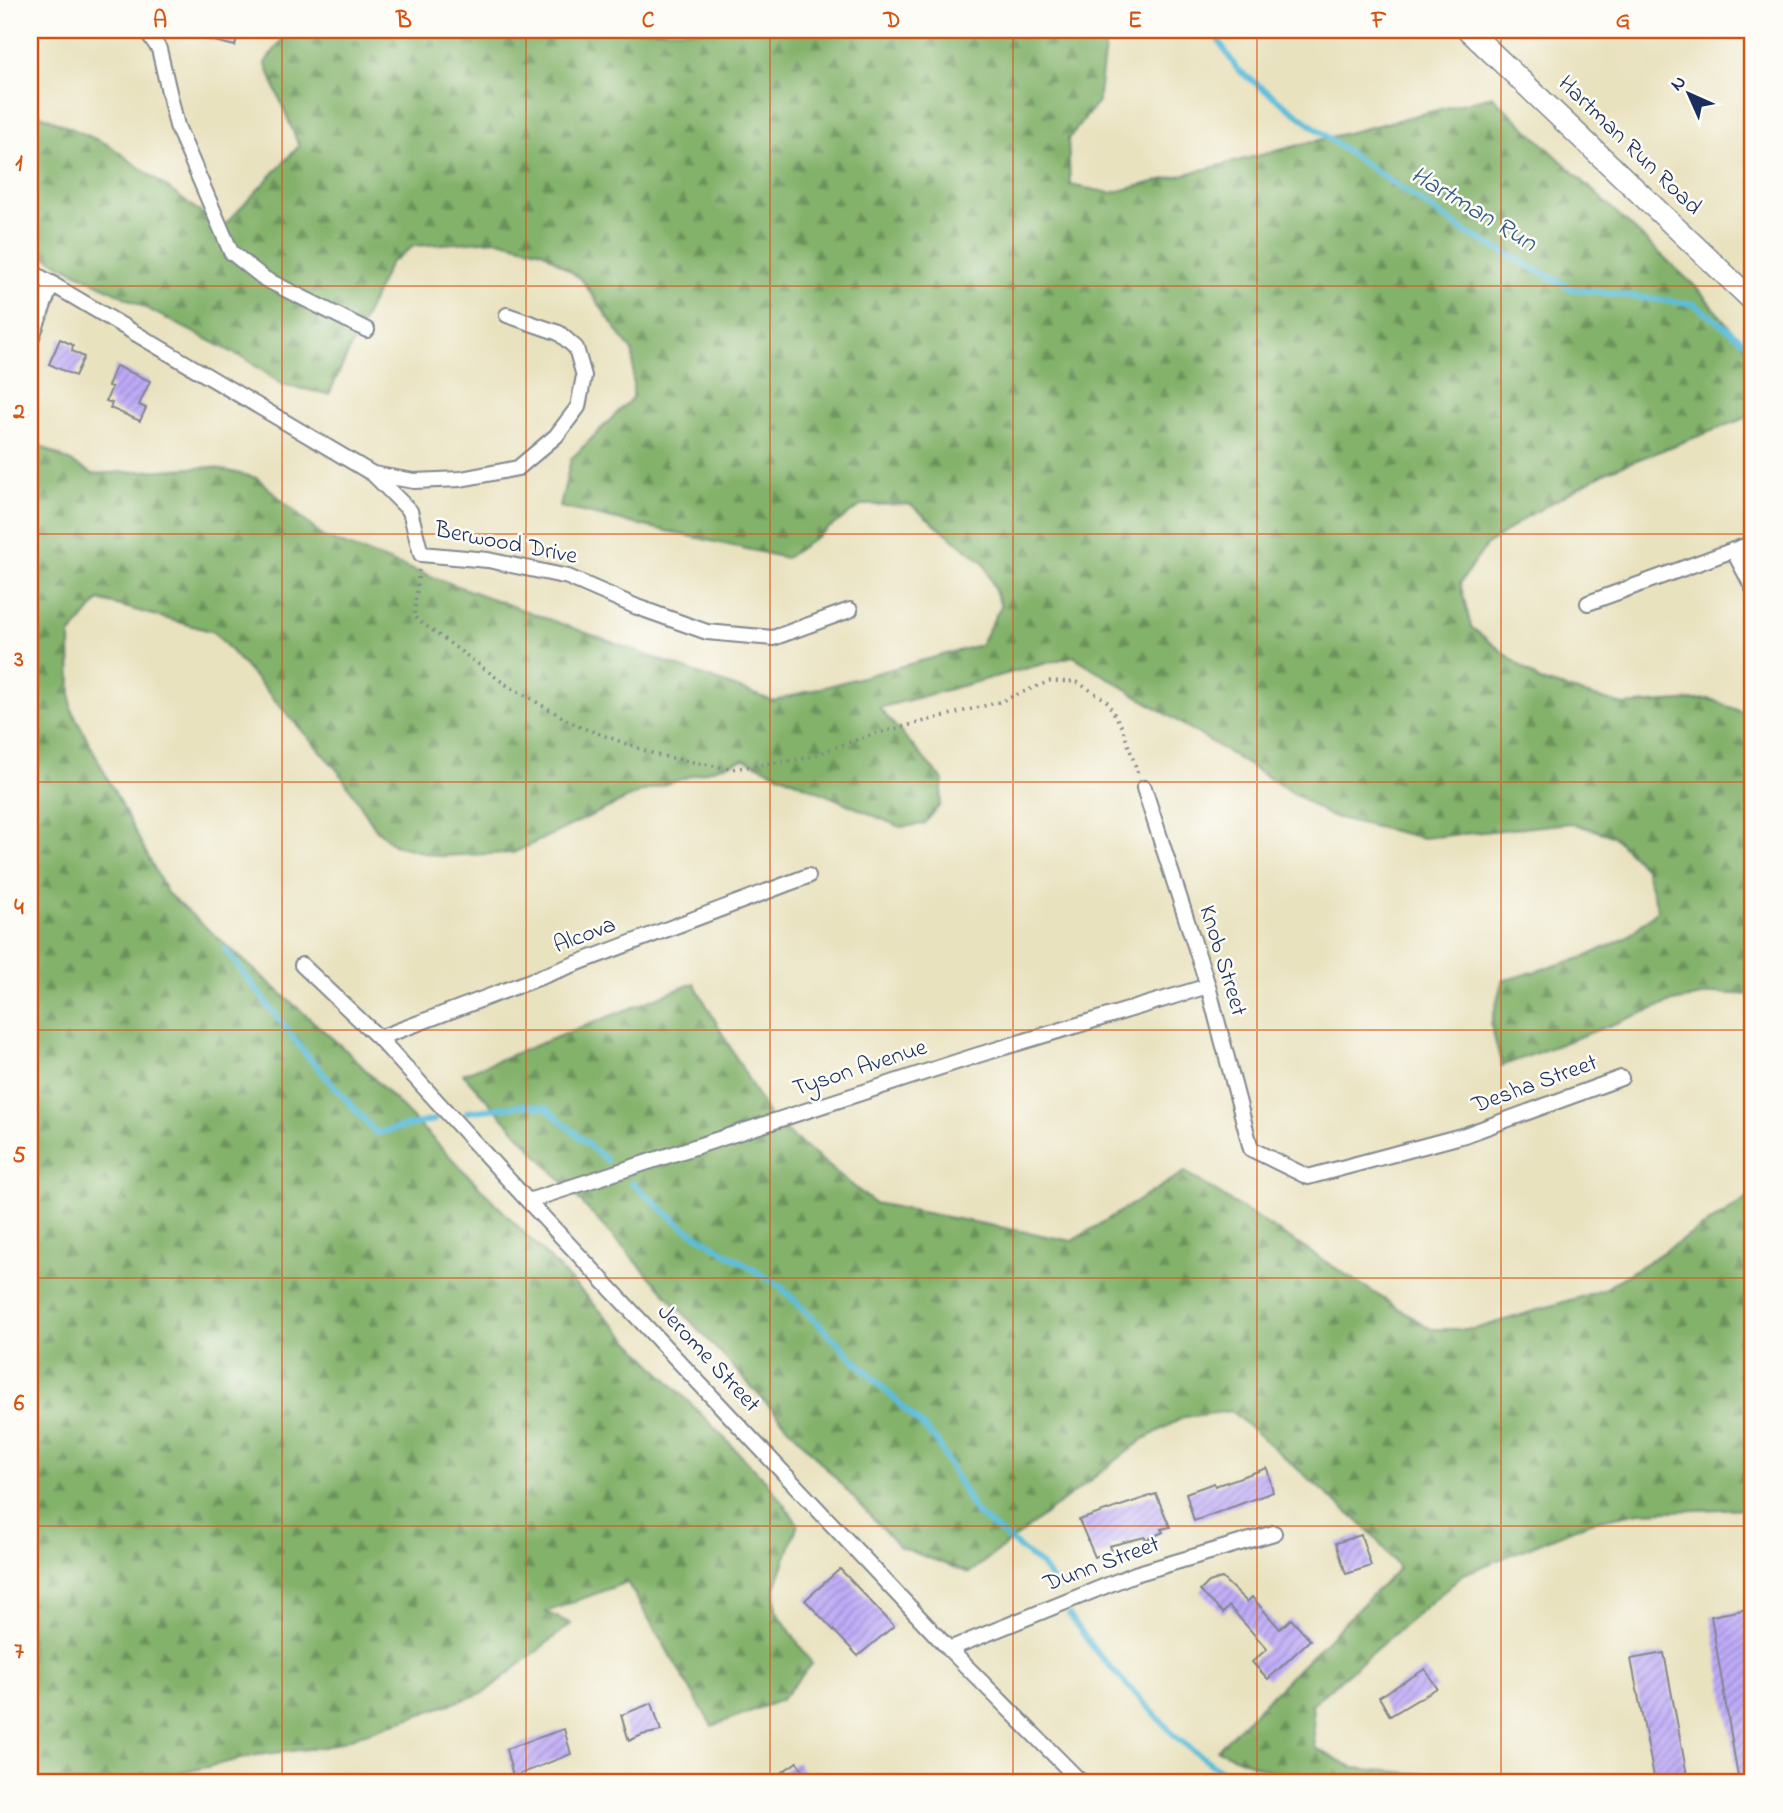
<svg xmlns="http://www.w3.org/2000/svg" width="1783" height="1813" font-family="'Indie Flower',sans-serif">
  <defs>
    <pattern id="forest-firs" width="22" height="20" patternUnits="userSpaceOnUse" patternTransform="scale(1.75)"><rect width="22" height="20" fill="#83b26b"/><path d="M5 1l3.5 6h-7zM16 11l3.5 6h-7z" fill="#6a915b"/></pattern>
    <pattern id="building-hatch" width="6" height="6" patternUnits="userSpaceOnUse" patternTransform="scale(1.75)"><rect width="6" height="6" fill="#beaaf7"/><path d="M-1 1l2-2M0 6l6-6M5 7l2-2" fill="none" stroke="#9a8bcb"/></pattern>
  </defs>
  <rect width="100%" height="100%" fill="#fdfcf7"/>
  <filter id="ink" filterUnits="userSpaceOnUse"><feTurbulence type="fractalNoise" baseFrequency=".0143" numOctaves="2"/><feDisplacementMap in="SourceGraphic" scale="14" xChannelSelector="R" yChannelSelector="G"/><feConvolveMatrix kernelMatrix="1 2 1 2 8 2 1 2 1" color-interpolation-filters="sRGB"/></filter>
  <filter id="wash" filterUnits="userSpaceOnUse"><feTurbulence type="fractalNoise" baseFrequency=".00686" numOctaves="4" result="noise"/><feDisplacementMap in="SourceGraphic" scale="28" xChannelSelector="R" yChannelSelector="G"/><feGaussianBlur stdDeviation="1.57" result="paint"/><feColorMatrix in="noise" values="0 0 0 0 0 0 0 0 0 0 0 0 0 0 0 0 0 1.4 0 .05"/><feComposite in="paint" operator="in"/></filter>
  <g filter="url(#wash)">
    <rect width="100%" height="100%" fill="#e9e2bf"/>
    <path fill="url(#forest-firs)" stroke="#4f7064" stroke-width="2" d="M 289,30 L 1096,30 L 1106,39 L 1098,102 L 1068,139 L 1070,185 L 1111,193 L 1492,96 L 1700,291 L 1753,356 L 1753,415 L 1608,471 L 1525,518 L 1486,546 L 1460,583 L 1471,627 L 1540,681 L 1623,705 L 1710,699 L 1747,714 L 1753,719 L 1753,995 L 1715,993 L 1669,1003 L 1502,1066 L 1491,1025 L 1502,981 L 1585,957 L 1626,938 L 1658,910 L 1645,868 L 1613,836 L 1571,823 L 1423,838 L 1330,816 L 1073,656 L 879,708 L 943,780 L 940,805 L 924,824 L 900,827 L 744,759 L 641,792 L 513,853 L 438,856 L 394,845 L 376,829 L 339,772 L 214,632 L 99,600 L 70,635 L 71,708 L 167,893 L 350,1054 L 767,1482 L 798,1524 L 775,1588 L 776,1610 L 812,1664 L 781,1700 L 712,1726 L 627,1582 L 546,1612 L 571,1624 L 485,1692 L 325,1747 L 257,1755 L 139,1783 L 30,1783 L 30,440 L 93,474 L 212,467 L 257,478 L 323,537 L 773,701 L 980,645 L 1001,606 L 984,563 L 910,504 L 862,505 L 786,558 L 560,507 L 571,459 L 633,397 L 633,353 L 581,279 L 542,251 L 498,240 L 414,246 L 390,263 L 329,394 L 283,385 L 244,358 L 30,249 L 30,110 L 109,145 L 222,228 L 299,146 L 265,63 Z
      M 694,983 L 770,1118 L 874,1203 L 1072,1241 L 1185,1172 L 1431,1329 L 1475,1329 L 1603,1290 L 1753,1195 L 1753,1508 L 1640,1512 L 1590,1522 L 1464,1574 L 1312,1704 L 1315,1748 L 1354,1768 L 1443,1776 L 1453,1783 L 1301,1783 L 1217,1750 L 1399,1568 L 1371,1533 L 1231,1411 L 1184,1417 L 1144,1439 L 969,1573 L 899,1547 L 463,1074 Z"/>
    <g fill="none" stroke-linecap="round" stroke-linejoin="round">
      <path stroke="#5cbdda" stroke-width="6" d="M 1212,30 L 1237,69 L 1346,151 L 1464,231 L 1572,289 L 1694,304 L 1753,348
        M 225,949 L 305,1053 L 376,1133 L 434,1120
        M 467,1112 L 524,1105 L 546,1108 L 606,1160
        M 632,1183 L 682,1226 L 780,1286 L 936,1440 L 975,1512 L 1041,1565 L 1057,1587
        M 1069,1615 L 1098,1654 L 1178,1739 L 1237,1783"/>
    </g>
    <g id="blocks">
      <path fill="url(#building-hatch)" d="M 194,30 L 239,30 L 235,46 L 194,36 Z
        M 60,339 L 73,345 L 72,351 L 84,357 L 75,376 L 49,364 Z
        M 116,366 L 150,381 L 139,405 L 146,408 L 140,421 L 110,408 L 112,403 L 106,401 L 112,387 L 108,386 Z
        M 1267,1468 L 1273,1492 L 1194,1521 L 1186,1493 L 1214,1483 L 1215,1486 Z
        M 1156,1494 L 1170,1527 L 1161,1529 L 1163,1532 L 1146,1540 L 1145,1537 L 1109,1546 L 1111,1551 L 1095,1557 L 1079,1520 Z
        M 1361,1535 L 1371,1566 L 1346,1574 L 1336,1543 Z
        M 840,1569 L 894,1626 L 858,1656 L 805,1600 Z
        M 1222,1578 L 1247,1602 L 1252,1597 L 1280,1629 L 1291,1619 L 1310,1640 L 1268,1679 L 1252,1662 L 1267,1649 L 1229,1606 L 1223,1613 L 1200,1591 L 1209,1582 Z
        M 1753,1608 L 1753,1783 L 1739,1783 L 1711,1616 Z
        M 1664,1653 L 1687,1775 L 1655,1782 L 1631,1659 Z
        M 1425,1669 L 1437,1688 L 1390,1716 L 1379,1697 Z
        M 652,1703 L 661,1731 L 642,1735 L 629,1741 L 621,1715 Z
        M 564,1729 L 571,1754 L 513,1777 L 506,1749 Z
        M 797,1762 L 811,1783 L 766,1783 Z"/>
    </g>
  </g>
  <g filter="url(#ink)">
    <use href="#blocks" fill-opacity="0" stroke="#82888e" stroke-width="2"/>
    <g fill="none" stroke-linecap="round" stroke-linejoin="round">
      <defs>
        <path id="minor" d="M 146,30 L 159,49 L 177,126 L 231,252 L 265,279 L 367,330
          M 30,271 L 373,474 L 410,511 L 421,554 L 488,560 L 568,577 L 637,607 L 707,632 L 773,638 L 850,610
          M 30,342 L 52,283
          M 373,474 L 414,481 L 461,479 L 518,468 L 556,436 L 578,407 L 584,376 L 576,348 L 559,333 L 507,315
          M 1733,550 L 1753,588
          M 1588,603 L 1753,543
          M 1144,788 L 1208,986 L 1251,1149 L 1308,1177 L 1465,1135 L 1621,1078
          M 302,965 L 379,1038 L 528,1201 L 949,1649 L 1082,1783
          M 379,1038 L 808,876
          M 528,1201 L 978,1055 L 1208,986
          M 949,1649 L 1135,1574 L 1274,1533"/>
        <path id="secondary" d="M 1468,30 L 1753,301"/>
      </defs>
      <use href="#minor" stroke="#82888e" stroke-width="18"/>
      <use href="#secondary" stroke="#82888e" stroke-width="24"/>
      <path stroke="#82888e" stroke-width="3.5" stroke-dasharray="2 5" stroke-linecap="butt" d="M 419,570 L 414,617 L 505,684 L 578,726 L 657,755 L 731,769 L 807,758 L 867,736 L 999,702 L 1050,681 L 1077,682 L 1106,700 L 1122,727 L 1138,773"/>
      <use href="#minor" stroke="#fff" stroke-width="14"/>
      <use href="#secondary" stroke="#fff" stroke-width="21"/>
    </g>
  </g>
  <path fill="none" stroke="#d45514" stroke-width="2" stroke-opacity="0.55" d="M 282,30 L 282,1783M 526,30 L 526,1783M 770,30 L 770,1783M 1013,30 L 1013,1783M 1257,30 L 1257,1783M 1501,30 L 1501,1783M 30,286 L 1753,286M 30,534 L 1753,534M 30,782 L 1753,782M 30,1030 L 1753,1030M 30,1278 L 1753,1278M 30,1526 L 1753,1526"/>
  <g text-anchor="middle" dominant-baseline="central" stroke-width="5" stroke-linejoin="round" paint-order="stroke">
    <g font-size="24" fill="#1b2f5e" stroke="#fdfcf7">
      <text transform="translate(1629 146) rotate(44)">Hartman Run Road</text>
      <text transform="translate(506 544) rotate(11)">Berwood Drive</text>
      <text transform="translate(585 936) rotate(-21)">Alcova</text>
      <text transform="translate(1222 961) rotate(73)">Knob Street</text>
      <text transform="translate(860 1069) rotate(-18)">Tyson Avenue</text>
      <text transform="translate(1535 1085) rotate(-20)">Desha Street</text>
      <text transform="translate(708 1359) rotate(47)">Jerome Street</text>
      <text transform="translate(1102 1565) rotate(-20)">Dunn Street</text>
    </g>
    <g font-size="26" font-style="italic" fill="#2e5a83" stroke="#fdfcf7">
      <text transform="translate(1473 210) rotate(31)">Hartman Run</text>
    </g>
  </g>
  <rect width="1783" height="1813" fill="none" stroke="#fdfcf7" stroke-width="77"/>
  <g transform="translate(1689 94) rotate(315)" stroke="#fdfcf7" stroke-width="5" paint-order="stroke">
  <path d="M0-5L12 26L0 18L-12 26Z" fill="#1b2f5e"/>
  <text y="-10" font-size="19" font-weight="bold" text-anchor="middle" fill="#1b2f5e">N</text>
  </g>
  <rect x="38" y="38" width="1706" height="1736" fill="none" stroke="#d45514" stroke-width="2.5"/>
  <g font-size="23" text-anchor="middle" font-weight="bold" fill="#d45514">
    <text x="160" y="27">A</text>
    <text x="404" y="27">B</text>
    <text x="648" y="27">C</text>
    <text x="892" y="27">D</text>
    <text x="1135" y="27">E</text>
    <text x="1379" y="27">F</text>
    <text x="1623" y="27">G</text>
    <text x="19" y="170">1</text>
    <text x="19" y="418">2</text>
    <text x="19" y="666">3</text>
    <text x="19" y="914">4</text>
    <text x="19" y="1162">5</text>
    <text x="19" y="1410">6</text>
    <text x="19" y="1658">7</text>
  </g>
</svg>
